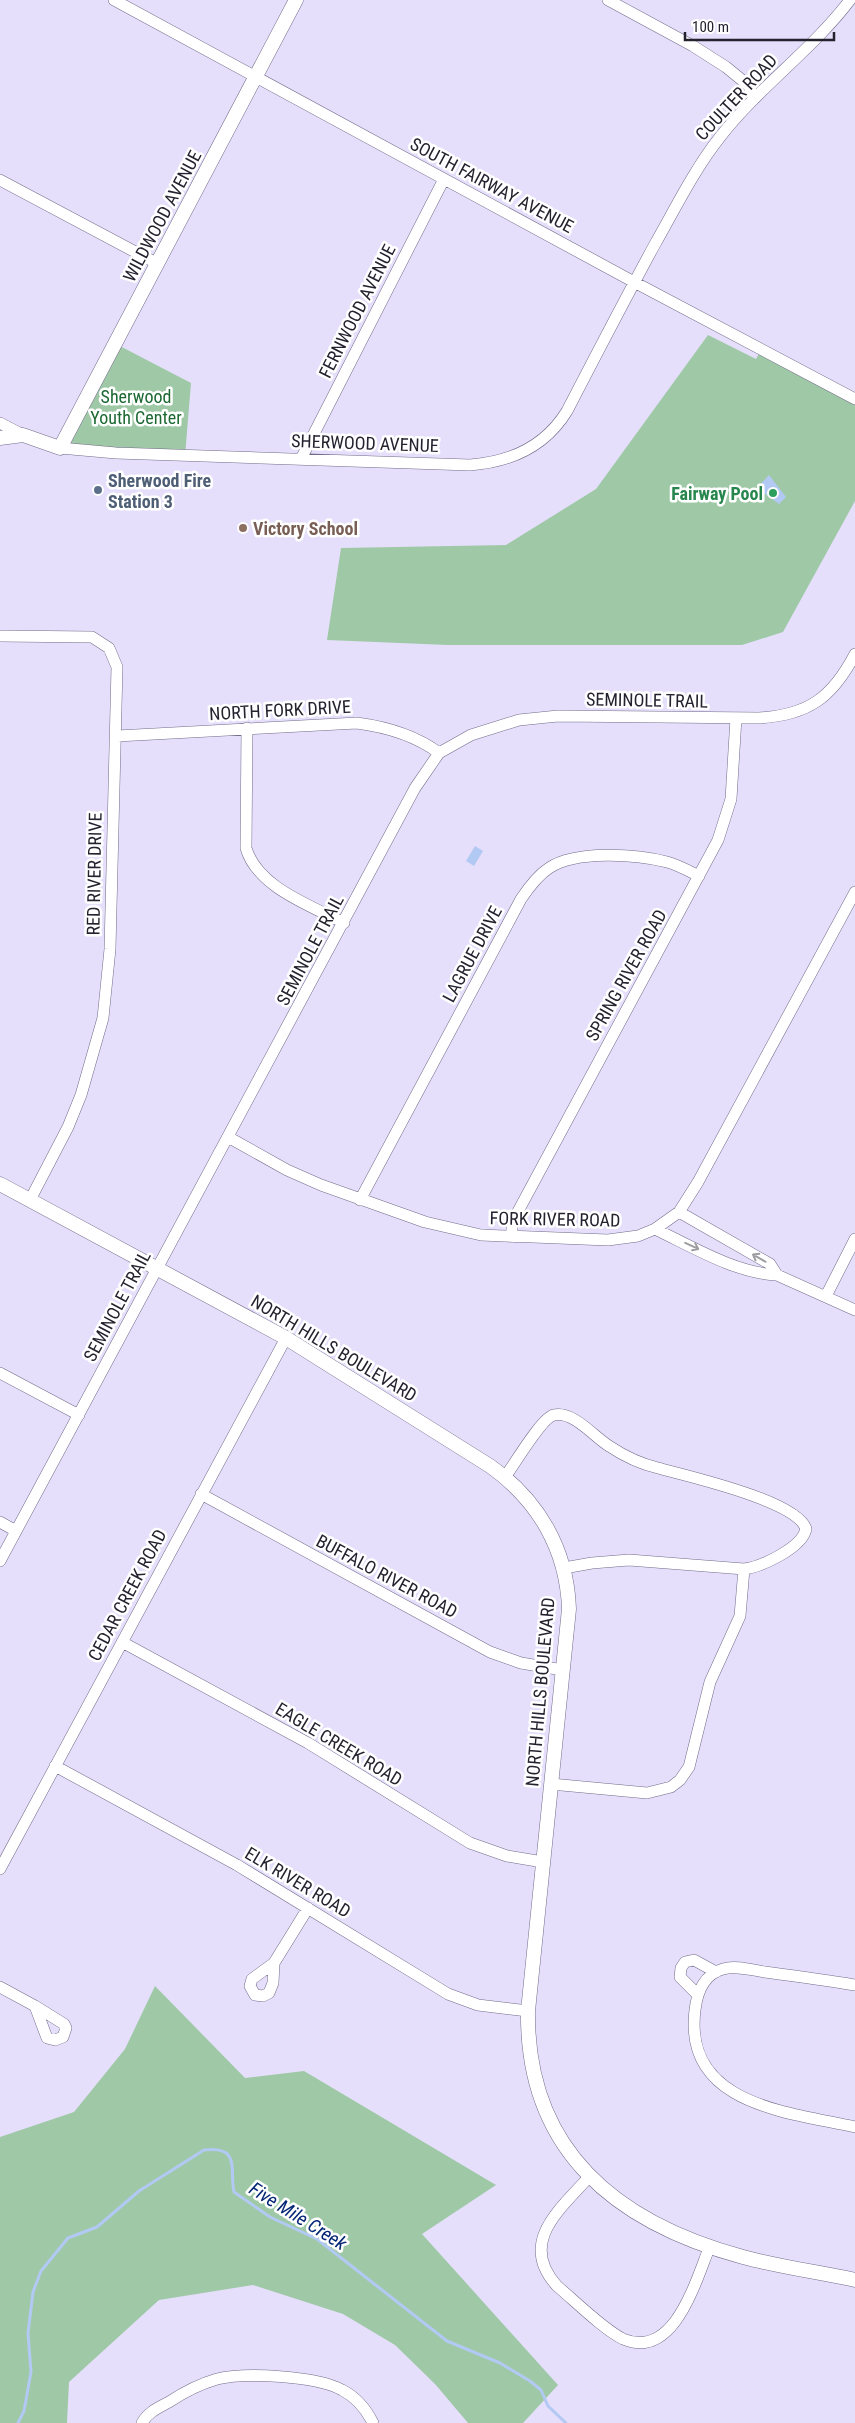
<svg xmlns="http://www.w3.org/2000/svg" width="855" height="2423" font-family="'Roboto Condensed',sans-serif">
  <rect width="100%" height="100%" fill="#e5dffb"/>
  <path fill="#9fc9a6" d="M 708,335 L 756,359 L 762,348 L 855,399 L 855,501 L 783,632 L 742,645 L 448,645 L 327,640 L 341,548 L 506,545 L 596,489 Z
    M 116,344 L 191,383 L 185,456 L 60,448 Z
    M 155,1986 L 245,2078 L 304,2071 L 496,2185 L 422,2234 L 558,2385 L 523,2423 L 468,2423 L 435,2384 L 395,2345 L 343,2314 L 253,2285 L 159,2300 L 69,2382 L 67,2423 L 0,2423 L 0,2137 L 74,2112 L 125,2049 Z"/>
  <path fill="#b2c9f4" d="M 769,475 L 786,497 L 779,504 L 757,488 Z
    M 475,846 L 483,851 L 474,866 L 466,861 Z"/>
  <g fill="none" stroke-linecap="round" stroke-linejoin="round">
    <path stroke="#b2c9f4" stroke-width="3" d="M 18,2423 L 24,2411 L 31,2372 L 28,2333 L 33,2292 L 41,2271 L 68,2238 L 97,2227 L 139,2191 L 204,2150 C 242,2146 229,2170 234,2192 L 270,2217 L 317,2239 L 447,2341 L 500,2363 L 530,2381 L 541,2390 L 548,2406 L 566,2423"/>
    <defs>
      <path id="minor" d="M 114,0 L 634,282 L 855,399
        M 608,0 L 693,46 L 726,67 L 748,85 L 755,98
        M 0,180 L 158,264
        M 0,423 L 23,435
        M 60,448 L 116,453 L 470,465 C 510,462 545,447 567,411 C 596,355 625,299 655,244 C 676,207 694,170 720,137 C 759,87 812,50 850,0
        M 301,459 L 444,179
        M 0,636 L 92,637 L 109,648 L 117,667 L 110,949 L 103,1018 L 81,1095 L 68,1127 L 30,1200
        M 247,728 L 246,848 C 257,887 310,905 344,923
        M 117,736 L 357,723 C 387,727 415,735 439,753
        M 228,1137 L 287,1170 L 321,1185 L 425,1222 L 481,1235 L 608,1240 L 638,1236 L 655,1229 L 679,1212 L 698,1182 L 855,892
        M 360,1200 L 521,899 C 529,887 537,876 549,868 C 576,850 636,854 667,862 C 678,865 689,871 699,876
        M 679,1212 L 770,1264 L 777,1275
        M 655,1229 C 693,1247 735,1273 777,1275 L 855,1310
        M 512,1237 L 512,1225 L 515,1217 L 718,840 L 731,799 L 736,718
        M 826,1296 L 855,1239
        M 0,1373 L 79,1415
        M 505,1477 C 514,1465 542,1417 554,1415 C 574,1411 594,1437 609,1446 C 624,1456 641,1464 658,1468 C 687,1476 798,1501 806,1529 C 802,1548 761,1567 744,1569 L 740,1616 L 710,1682 L 689,1767 L 680,1780 L 671,1787 L 647,1793 L 551,1784
        M 201,1494 L 490,1652 L 521,1663 L 563,1670
        M 0,1522 L 16,1531
        M 0,1561 L 415,788 L 439,753 L 471,735 L 519,720 L 558,716 L 759,718 C 808,715 832,698 855,654
        M 564,1568 L 592,1563 L 629,1560 L 744,1569
        M 122,1642 L 308,1743 L 470,1843 L 507,1856 L 543,1862
        M 55,1766 L 237,1865 L 448,1994 L 478,2005 L 528,2011
        M 0,1869 L 286,1338
        M 274,1963 L 273,1983 L 269,1993 L 263,1996 L 255,1995 L 250,1986 L 252,1979 Z
        M 274,1963 L 308,1908
        M 855,1985 C 825,1980 795,1976 765,1972 C 752,1970 735,1965 723,1969 C 704,1974 697,1993 695,2010 C 683,2105 788,2112 855,2127
        M 0,1987 L 35,2006
        M 698,1995 L 680,1977 L 681,1968 L 685,1962 L 694,1960 L 716,1972
        M 35,2006 L 64,2024 L 66,2028 L 63,2037 L 55,2040 L 47,2038 Z
        M 589,2177 C 559,2210 518,2243 557,2286 C 575,2301 603,2329 623,2339 C 675,2361 696,2279 710,2246
        M 142,2423 C 148,2412 158,2408 169,2402 C 184,2392 200,2384 217,2379 C 245,2372 317,2376 342,2390 C 356,2397 366,2409 373,2423"/>
      <path id="tertiary" d="M 0,438 L 23,435 L 60,448 L 296,0
        M 0,1184 L 286,1338 L 490,1466 C 538,1500 567,1549 569,1609 L 528,2011 C 526,2151 617,2223 743,2257 C 780,2267 818,2272 855,2280"/>
    </defs>
    <use href="#minor" stroke="#726b8a" stroke-width="12"/>
    <use href="#tertiary" stroke="#726b8a" stroke-width="15"/>
    <use href="#minor" stroke="#fff" stroke-width="11"/>
    <use href="#tertiary" stroke="#fff" stroke-width="14"/>
  </g>
  <defs><path id="oneway-shaft" d="M-6 0H5M1.5-3L5.5 0L1.5 3" fill="none" stroke-width="1.6" stroke-linecap="round" stroke-linejoin="round" transform="scale(1.25)"/></defs>
  <g stroke="#9d9ca1">
    <use href="#oneway-shaft" transform="translate(692 1246) rotate(25)"/>
    <use href="#oneway-shaft" transform="translate(759 1258) rotate(-150)"/>
  </g>
  <circle fill="#5c6f8a" stroke="#fff" stroke-width="2" cx="98" cy="490" r="5"/>
  <circle fill="#2e9e5b" stroke="#fff" stroke-width="2" cx="773" cy="493" r="5"/>
  <circle fill="#8d6e63" stroke="#fff" stroke-width="2" cx="243" cy="528" r="5"/>
  <g text-anchor="middle" dominant-baseline="central" stroke-width="5" stroke-linejoin="round" paint-order="stroke">
    <g font-size="18" fill="#25222f" stroke="#fff">
      <text transform="translate(736 97) rotate(-47)">COULTER ROAD</text>
      <text transform="translate(492 185) rotate(28)">SOUTH FAIRWAY AVENUE</text>
      <text transform="translate(162 216) rotate(-62)">WILDWOOD AVENUE</text>
      <text transform="translate(357 311) rotate(-63)">FERNWOOD AVENUE</text>
      <text transform="translate(365 443) rotate(2)">SHERWOOD AVENUE</text>
      <text transform="translate(647 700) rotate(1)">SEMINOLE TRAIL</text>
      <text transform="translate(280 710) rotate(-3)">NORTH FORK DRIVE</text>
      <text transform="translate(94 874) rotate(-89)">RED RIVER DRIVE</text>
      <text transform="translate(310 950) rotate(-62)">SEMINOLE TRAIL</text>
      <text transform="translate(472 954) rotate(-62)">LAGRUE DRIVE</text>
      <text transform="translate(626 975) rotate(-61)">SPRING RIVER ROAD</text>
      <text transform="translate(555 1219) rotate(1)">FORK RIVER ROAD</text>
      <text transform="translate(117 1306) rotate(-62)">SEMINOLE TRAIL</text>
      <text transform="translate(334 1348) rotate(31)">NORTH HILLS BOULEVARD</text>
      <text transform="translate(387 1576) rotate(28)">BUFFALO RIVER ROAD</text>
      <text transform="translate(127 1595) rotate(-62)">CEDAR CREEK ROAD</text>
      <text transform="translate(540 1692) rotate(-85)">NORTH HILLS BOULEVARD</text>
      <text transform="translate(339 1744) rotate(31)">EAGLE CREEK ROAD</text>
      <text transform="translate(298 1882) rotate(31)">ELK RIVER ROAD</text>
    </g>
    <g font-size="18" fill="#1c6833" stroke="#fff">
      <text x="136" y="396">Sherwood<tspan x="136" dy="21">Youth Center</tspan></text>
    </g>
    <g font-size="18" font-weight="bold" fill="#4e5e75" stroke="#fff" text-anchor="start">
      <text x="108" y="480">Sherwood Fire<tspan x="108" dy="21">Station 3</tspan></text>
    </g>
    <g font-size="18" font-weight="bold" fill="#27864d" stroke="#fff" text-anchor="end">
      <text x="763" y="493">Fairway Pool</text>
    </g>
    <g font-size="18" font-weight="bold" fill="#785e54" stroke="#fff" text-anchor="start">
      <text x="253" y="528">Victory School</text>
    </g>
    <g font-size="19" font-style="italic" fill="#042675" stroke="#fff">
      <text transform="translate(298 2216) rotate(32)">Five Mile Creek</text>
    </g>
  </g>
  <path d="M685 32v8h149v-8" fill="none" stroke="#25222f" stroke-width="2.5"/>
  <text x="692" y="32" font-size="15" fill="#25222f" stroke="#ffffff" stroke-width="4" paint-order="stroke">100 m</text>
</svg>
